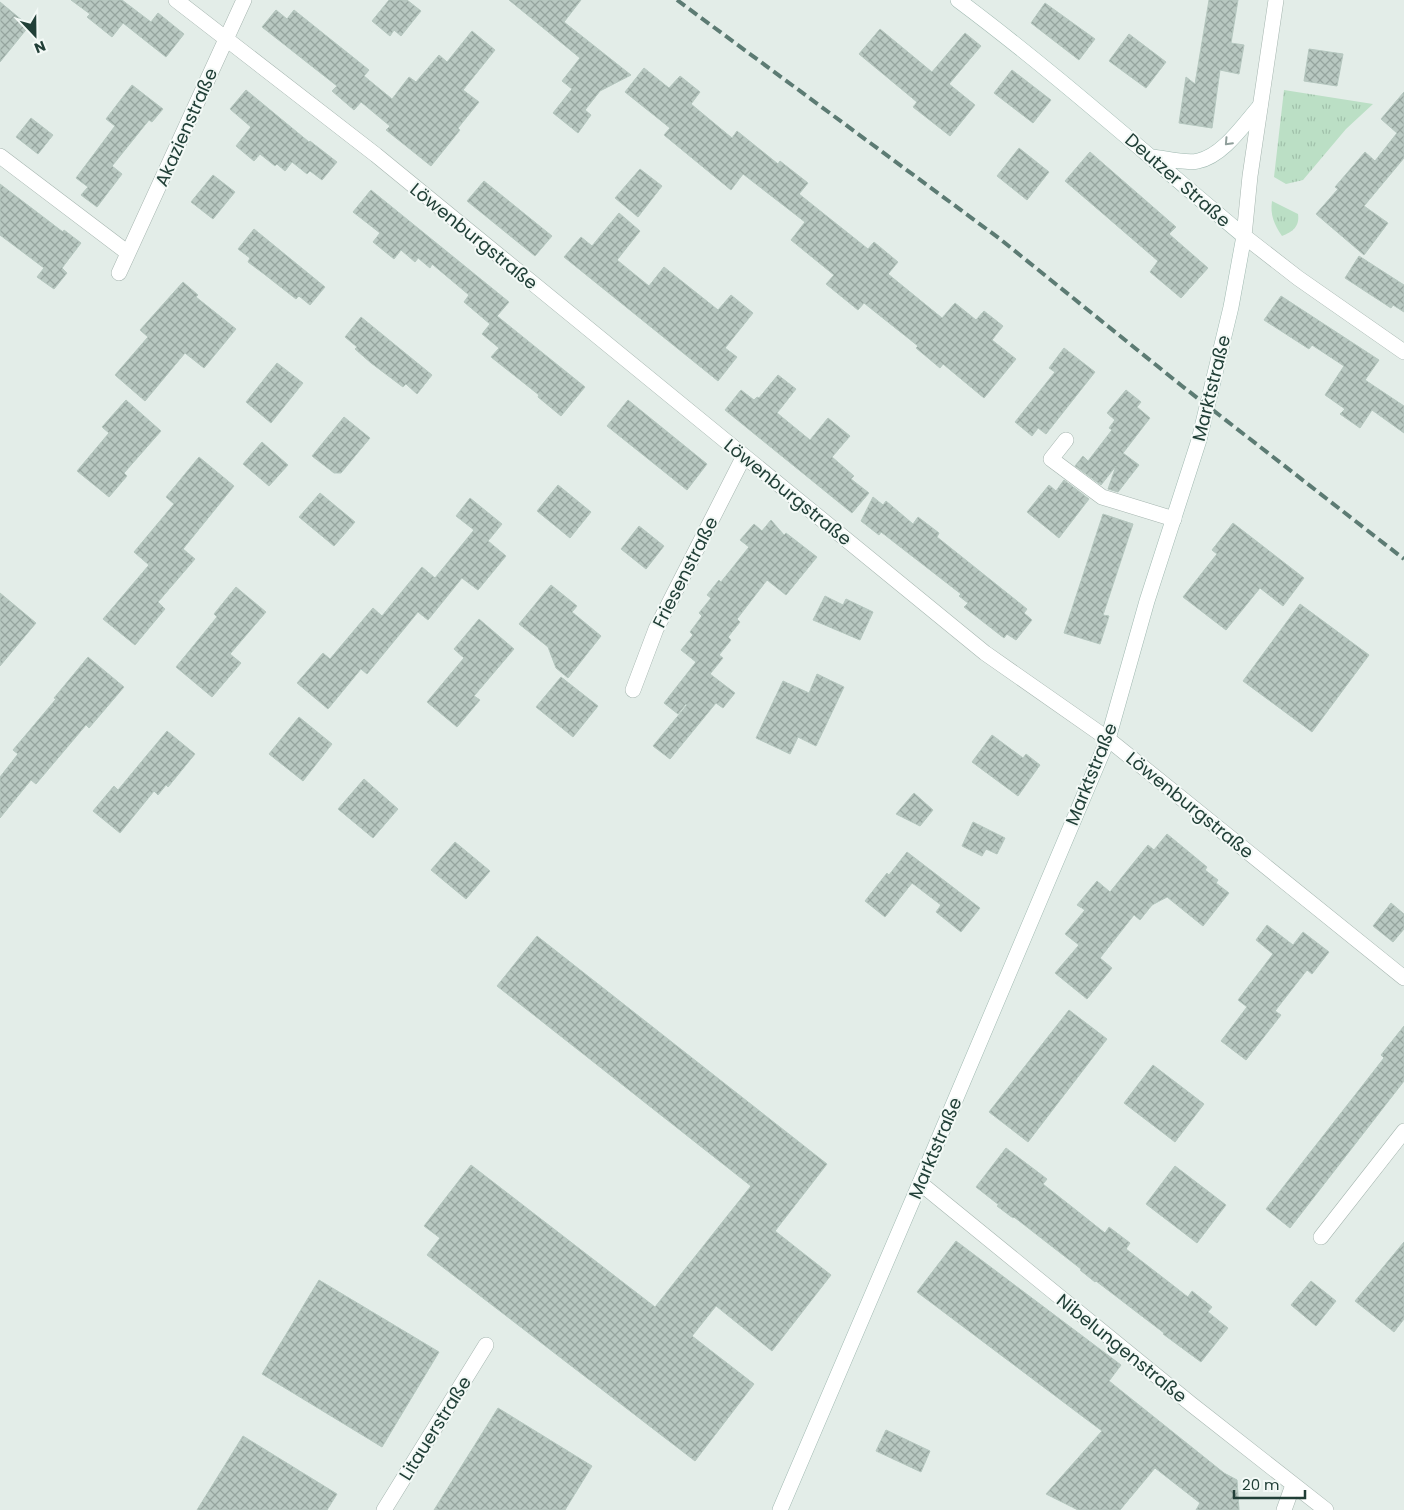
<svg xmlns="http://www.w3.org/2000/svg" width="1404" height="1510" font-family="Poppins,sans-serif">
  <defs>
    <pattern id="grass-tufts" width="24" height="20" patternUnits="userSpaceOnUse" patternTransform="scale(1.25)"><rect width="24" height="20" fill="#bbdfc5"/><path d="M3 7l-1-3M5 7V3M7 7l1-3M15 17l-1-3M17 17v-4M19 17l1-3" fill="none" stroke="#a0c0aa"/></pattern>
    <pattern id="building-cross-hatch" width="8" height="8" patternUnits="userSpaceOnUse" patternTransform="scale(1.25)"><rect width="8" height="8" fill="#b8c8c1"/><path d="M0 0l8 8M0 8l8-8" fill="none" stroke="#95a49e"/></pattern>
  </defs>
  <rect width="100%" height="100%" fill="#e3ede8"/>
  <path fill="url(#grass-tufts)" d="M 1284,90 L 1373,104 L 1346,129 L 1303,180 L 1286,184 L 1274,177 Z
    M 1272,201 L 1298,214 C 1300,227 1292,232 1282,236 C 1274,224 1270,215 1272,201 Z"/>
  <path fill="url(#building-cross-hatch)" stroke="#b5c7bf" d="M 71,0 L 122,0 L 151,22 L 158,13 L 184,34 L 166,57 L 123,23 L 112,37 L 87,17 L 90,14 Z
    M 389,0 L 407,0 L 421,11 L 401,36 L 394,30 L 390,36 L 372,21 Z
    M 509,0 L 581,0 L 564,22 L 631,75 L 600,91 L 585,110 L 591,115 L 578,133 L 553,113 L 572,89 L 562,81 L 580,58 Z
    M 1209,0 L 1238,0 L 1231,43 L 1244,45 L 1239,74 L 1220,70 L 1212,128 L 1179,123 L 1186,77 L 1195,84 Z
    M 0,2 L 29,26 L 0,62 Z
    M 1045,3 L 1095,39 L 1079,60 L 1031,23 Z
    M 276,10 L 287,19 L 294,10 L 369,70 L 364,76 L 392,99 L 409,77 L 416,82 L 439,55 L 447,62 L 472,31 L 495,50 L 463,90 L 479,102 L 458,128 L 460,130 L 431,166 L 386,130 L 390,126 L 361,102 L 354,110 L 332,91 L 337,86 L 262,27 Z
    M 880,29 L 932,72 L 965,33 L 981,46 L 949,84 L 975,105 L 950,136 L 913,107 L 917,102 L 859,54 Z
    M 1129,34 L 1166,62 L 1146,88 L 1109,61 Z
    M 1309,49 L 1343,54 L 1337,86 L 1304,81 Z
    M 644,68 L 669,88 L 680,76 L 700,92 L 691,104 L 732,138 L 737,131 L 778,164 L 780,161 L 808,183 L 799,194 L 868,249 L 874,242 L 898,262 L 888,274 L 942,318 L 955,303 L 976,320 L 984,311 L 1003,326 L 992,340 L 1016,359 L 984,398 L 943,364 L 940,368 L 916,348 L 918,346 L 864,303 L 858,310 L 826,284 L 834,275 L 791,240 L 805,222 L 743,174 L 731,190 L 664,135 L 670,128 L 625,92 Z
    M 1012,70 L 1051,100 L 1033,123 L 994,93 Z
    M 132,85 L 163,109 L 152,122 L 149,120 L 112,166 L 122,174 L 97,207 L 81,195 L 88,187 L 76,178 L 115,126 L 106,119 Z
    M 246,90 L 309,142 L 310,141 L 337,162 L 322,180 L 310,171 L 307,174 L 292,162 L 285,171 L 277,164 L 275,166 L 260,154 L 254,161 L 236,146 L 251,127 L 230,109 Z
    M 1404,92 L 1404,158 L 1364,206 L 1388,223 L 1364,255 L 1316,214 L 1338,189 L 1335,187 L 1365,152 L 1375,161 L 1397,133 L 1381,119 Z
    M 31,118 L 53,135 L 38,154 L 16,137 Z
    M 1019,148 L 1049,172 L 1027,200 L 997,176 Z
    M 1090,152 L 1176,227 L 1169,234 L 1208,268 L 1181,298 L 1150,272 L 1158,261 L 1065,181 Z
    M 640,169 L 662,186 L 638,217 L 615,198 Z
    M 213,175 L 235,192 L 213,219 L 191,202 Z
    M 484,181 L 552,236 L 535,256 L 467,201 Z
    M 0,184 L 63,232 L 64,230 L 81,243 L 62,268 L 67,273 L 54,289 L 37,277 L 44,268 L 0,235 Z
    M 371,190 L 509,302 L 497,316 L 585,387 L 561,416 L 538,397 L 539,395 L 491,357 L 499,348 L 482,334 L 490,324 L 464,302 L 469,295 L 432,264 L 430,268 L 418,258 L 415,262 L 401,250 L 394,259 L 373,242 L 380,233 L 353,212 Z
    M 619,213 L 640,231 L 617,260 L 649,286 L 664,267 L 718,310 L 731,295 L 753,313 L 725,348 L 737,357 L 718,381 L 564,257 L 581,237 L 592,246 Z
    M 254,229 L 325,287 L 310,305 L 299,296 L 296,299 L 264,274 L 248,262 L 250,258 L 238,249 Z
    M 1359,256 L 1404,285 L 1404,312 L 1393,305 L 1391,308 L 1345,278 Z
    M 183,282 L 198,295 L 196,297 L 236,329 L 204,368 L 185,353 L 145,401 L 115,375 L 148,337 L 140,330 Z
    M 1281,296 L 1379,360 L 1365,380 L 1404,406 L 1404,433 L 1372,410 L 1360,428 L 1340,414 L 1345,409 L 1325,395 L 1344,366 L 1312,345 L 1309,349 L 1264,320 Z
    M 361,317 L 432,375 L 417,394 L 406,384 L 403,387 L 371,363 L 355,349 L 357,347 L 345,337 Z
    M 1064,348 L 1095,372 L 1046,434 L 1038,428 L 1032,436 L 1015,422 L 1055,372 L 1049,368 Z
    M 277,363 L 303,383 L 271,423 L 246,402 Z
    M 778,375 L 796,389 L 777,413 L 810,440 L 828,418 L 850,436 L 832,457 L 854,476 L 851,479 L 869,493 L 852,513 L 725,410 L 741,390 L 754,400 L 757,397 L 759,398 Z
    M 1126,390 L 1141,402 L 1137,407 L 1150,418 L 1123,453 L 1139,465 L 1118,492 L 1108,489 L 1116,466 L 1101,485 L 1075,466 L 1083,456 L 1088,461 L 1112,430 L 1109,428 L 1115,420 L 1107,413 Z
    M 126,400 L 161,431 L 124,473 L 127,476 L 109,497 L 77,471 L 109,433 L 102,427 Z
    M 628,400 L 707,464 L 687,490 L 607,426 Z
    M 344,417 L 370,438 L 341,473 L 334,473 L 312,456 Z
    M 262,442 L 288,465 L 269,486 L 243,464 Z
    M 199,457 L 234,486 L 183,549 L 195,559 L 158,602 L 165,609 L 135,645 L 103,619 L 149,565 L 134,552 L 174,504 L 166,497 Z
    M 1064,480 L 1089,499 L 1059,538 L 1027,512 L 1049,485 L 1056,491 Z
    M 558,485 L 591,512 L 570,538 L 537,511 Z
    M 320,493 L 355,522 L 334,546 L 299,517 Z
    M 873,497 L 883,505 L 886,501 L 913,524 L 918,517 L 939,533 L 937,537 L 1027,609 L 1024,613 L 1032,620 L 1016,640 L 1007,634 L 1004,638 L 964,607 L 968,603 L 959,596 L 961,594 L 881,532 L 879,535 L 861,521 Z
    M 470,498 L 502,524 L 488,541 L 506,556 L 478,590 L 462,578 L 428,620 L 418,612 L 367,674 L 361,669 L 328,709 L 297,683 L 323,653 L 330,659 L 373,608 L 382,616 L 422,567 L 435,578 L 474,530 L 456,516 Z
    M 1103,514 L 1133,524 L 1103,615 L 1109,616 L 1100,644 L 1064,633 Z
    M 771,520 L 784,535 L 786,533 L 817,557 L 786,595 L 767,580 L 737,619 L 740,622 L 728,637 L 731,640 L 719,655 L 723,658 L 710,674 L 735,693 L 723,708 L 716,703 L 670,759 L 653,746 L 687,705 L 686,704 L 678,714 L 664,703 L 696,662 L 681,650 L 693,635 L 690,632 L 702,616 L 699,613 L 711,598 L 707,595 L 719,580 L 721,582 L 749,547 L 740,540 L 754,524 L 762,531 Z
    M 1233,523 L 1304,578 L 1283,606 L 1260,588 L 1226,630 L 1183,597 L 1217,554 L 1212,550 Z
    M 639,526 L 664,546 L 646,569 L 621,549 Z
    M 551,585 L 577,606 L 572,612 L 601,636 L 568,678 L 556,668 L 548,647 L 519,624 Z
    M 236,587 L 266,612 L 230,654 L 241,663 L 212,697 L 176,667 L 217,617 L 214,614 Z
    M 0,593 L 36,623 L 0,666 Z
    M 825,596 L 843,605 L 846,599 L 873,612 L 860,640 L 813,620 Z
    M 1300,604 L 1369,655 L 1312,732 L 1243,681 Z
    M 479,619 L 514,649 L 474,696 L 480,700 L 457,727 L 427,702 L 464,658 L 454,649 Z
    M 88,657 L 124,687 L 89,728 L 86,725 L 36,784 L 31,780 L 0,818 L 0,777 L 18,754 L 13,750 L 56,699 L 54,698 Z
    M 817,674 L 844,687 L 816,746 L 798,737 L 790,754 L 756,738 L 783,681 L 809,693 Z
    M 561,677 L 598,706 L 573,737 L 536,707 Z
    M 299,717 L 332,744 L 303,781 L 269,754 Z
    M 167,731 L 195,754 L 168,787 L 166,785 L 158,795 L 154,791 L 120,833 L 93,811 L 114,786 L 118,790 Z
    M 992,735 L 1023,758 L 1026,754 L 1040,765 L 1018,796 L 972,762 Z
    M 364,779 L 398,809 L 373,838 L 338,809 Z
    M 914,793 L 933,810 L 920,826 L 896,814 Z
    M 973,822 L 1005,838 L 997,854 L 986,849 L 982,856 L 962,846 Z
    M 1167,834 L 1207,867 L 1205,870 L 1218,880 L 1216,883 L 1229,893 L 1203,926 L 1167,897 L 1152,905 L 1140,920 L 1134,915 L 1100,958 L 1112,968 L 1087,999 L 1055,973 L 1079,945 L 1065,934 L 1085,910 L 1077,905 L 1097,881 L 1110,892 L 1148,845 L 1154,850 Z
    M 455,842 L 490,871 L 466,899 L 431,870 Z
    M 907,852 L 980,908 L 961,932 L 936,912 L 941,905 L 912,883 L 885,917 L 865,901 L 887,873 L 889,875 Z
    M 1391,903 L 1404,914 L 1404,929 L 1393,942 L 1373,926 Z
    M 1267,925 L 1293,945 L 1303,932 L 1329,952 L 1312,974 L 1307,970 L 1275,1011 L 1281,1015 L 1246,1060 L 1221,1041 L 1247,1007 L 1238,1000 L 1273,954 L 1256,940 Z
    M 537,936 L 827,1164 L 775,1231 L 831,1275 L 772,1351 L 716,1306 L 692,1336 L 754,1384 L 695,1461 L 427,1255 L 440,1238 L 424,1226 L 471,1165 L 655,1307 L 751,1186 L 497,986 Z
    M 1069,1010 L 1107,1039 L 1028,1142 L 989,1112 Z
    M 1404,1026 L 1404,1081 L 1290,1228 L 1266,1209 L 1384,1058 L 1381,1055 Z
    M 1153,1065 L 1204,1104 L 1175,1142 L 1124,1103 Z
    M 1006,1148 L 1047,1179 L 1043,1184 L 1105,1233 L 1109,1227 L 1130,1243 L 1126,1249 L 1188,1297 L 1192,1291 L 1212,1307 L 1208,1312 L 1228,1328 L 1201,1362 L 1163,1334 L 1164,1333 L 1096,1281 L 1095,1282 L 1080,1270 L 1081,1269 L 1014,1217 L 1013,1218 L 997,1206 L 999,1205 L 976,1187 Z
    M 1175,1166 L 1226,1205 L 1197,1243 L 1146,1204 Z
    M 956,1241 L 1121,1365 L 1109,1381 L 1224,1473 L 1237,1480 L 1239,1510 L 1196,1510 L 1200,1503 L 1155,1468 L 1120,1510 L 1078,1510 L 1046,1494 L 1102,1431 L 917,1292 Z
    M 1404,1242 L 1404,1319 L 1394,1332 L 1355,1301 Z
    M 319,1280 L 439,1352 L 382,1447 L 262,1374 Z
    M 1311,1281 L 1336,1301 L 1316,1326 L 1291,1305 Z
    M 498,1408 L 592,1466 L 565,1510 L 434,1510 Z
    M 886,1430 L 930,1451 L 921,1472 L 876,1451 Z
    M 243,1436 L 337,1494 L 327,1510 L 197,1510 Z"/>
  <g fill="none" stroke-linecap="round" stroke-linejoin="round">
    <defs>
      <path id="minor" d="M 176,0 L 376,155 L 985,653 L 1108,739 L 1404,978
        M 0,156 L 128,253
        M 119,273 L 244,0
        M 1066,440 L 1051,459 L 1102,497 L 1174,519
        M 633,690 L 656,629 L 744,456
        M 920,1183 L 1191,1404 L 1326,1510
        M 1321,1237 L 1404,1131
        M 384,1510 L 486,1345
        M 1284,1510 L 1293,1485"/>
      <path id="tertiary" d="M 1276,0 L 1250,176 L 1244,236 L 1298,278 L 1404,352"/>
      <path id="secondary" d="M 1152,157 C 1164,158 1186,164 1198,161 C 1223,156 1244,124 1260,106
        M 780,1510 L 920,1183 L 1108,739 L 1147,601 L 1199,440 L 1231,307 L 1244,236 C 1149,157 1057,74 958,0"/>
    </defs>
    <use href="#minor" stroke="#a5b5af" stroke-width="16"/>
    <use href="#tertiary" stroke="#a5b5af" stroke-width="16"/>
    <use href="#secondary" stroke="#a0b9b1" stroke-width="16"/>
    <use href="#minor" stroke="#fff" stroke-width="15"/>
    <use href="#tertiary" stroke="#fff" stroke-width="15"/>
    <use href="#secondary" stroke="#fff" stroke-width="15"/>
    <path stroke="#5c7b73" stroke-width="4" stroke-dasharray="10 5" stroke-linecap="butt" d="M 677,0 L 1000,239 L 1182,386 L 1404,559"/>
  </g>
  <defs><path id="oneway-chevron" d="M-2-3.5L2.5 0L-2 3.5" fill="none" stroke-width="1.6" stroke-linecap="round" stroke-linejoin="round" transform="scale(1.25)"/></defs>
  <use stroke="#909f9b" href="#oneway-chevron" transform="translate(1228 142) rotate(133)"/>
  <g text-anchor="middle" dominant-baseline="central" stroke-width="4" stroke-linejoin="round" paint-order="stroke">
    <g font-size="18" fill="#213f37" stroke="#f3f9f6">
      <text transform="translate(186 127) rotate(-66)">Akazienstraße</text>
      <text transform="translate(1178 180) rotate(41)">Deutzer Straße</text>
      <text transform="translate(474 236) rotate(39)">Löwenburgstraße</text>
      <text transform="translate(1211 388) rotate(-76)">Marktstraße</text>
      <text transform="translate(788 492) rotate(39)">Löwenburgstraße</text>
      <text transform="translate(685 572) rotate(-63)">Friesenstraße</text>
      <text transform="translate(1091 774) rotate(-68)">Marktstraße</text>
      <text transform="translate(1190 805) rotate(39)">Löwenburgstraße</text>
      <text transform="translate(935 1148) rotate(-67)">Marktstraße</text>
      <text transform="translate(1122 1348) rotate(39)">Nibelungenstraße</text>
      <text transform="translate(435 1428) rotate(-58)">Litauerstraße</text>
    </g>
  </g>
  <g transform="translate(35 35) rotate(158)" stroke="#f3f9f6" stroke-width="4" paint-order="stroke">
  <path d="M0-4L9 19L0 12L-9 19Z" fill="#213f37"/>
  <text y="-8" font-size="14" font-weight="bold" text-anchor="middle" fill="#213f37">N</text>
  </g>
  <path d="M1234 1490v8h71v-8" fill="none" stroke="#213f37" stroke-width="2.5"/>
  <text x="1242" y="1490" font-size="15" fill="#213f37" stroke="#f3f9f6" stroke-width="4" paint-order="stroke">20 m</text>
</svg>
